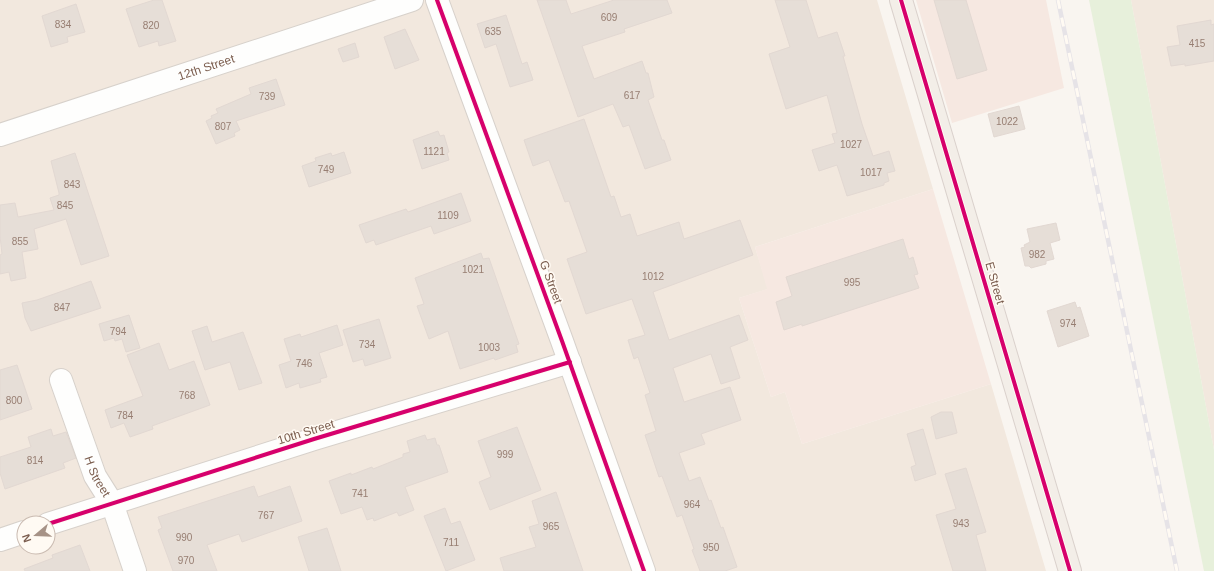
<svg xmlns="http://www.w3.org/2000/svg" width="1214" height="571" font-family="Helvetica,sans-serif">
  <rect width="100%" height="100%" fill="#f9f5f0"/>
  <path fill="#f2e8de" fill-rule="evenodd" d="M 0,0 L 877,0 L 933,189 L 755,247 L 768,289 L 739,298 L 771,397 L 785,392 L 802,444 L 991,384 L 1046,571 L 0,571 ZM 24,523 L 48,523 L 48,547 L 24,547 Z
    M 1131,0 L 1214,0 L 1214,450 Z"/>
  <path fill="#f6e8e1" d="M 916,0 L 1046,0 L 1064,88 L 952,123 Z
    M 933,189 L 991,384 L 802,444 L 785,392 L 771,397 L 739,298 L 767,289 L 755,247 Z"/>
  <path fill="#e7f0db" d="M 1089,0 L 1131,0 L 1214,450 L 1214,571 L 1204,571 Z"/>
  <path fill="#e6ded7" stroke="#e2d8d2" d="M 154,0 L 162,0 L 176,41 L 159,46 L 158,41 L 139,47 L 126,9 Z
    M 537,0 L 566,0 L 571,14 L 614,0 L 667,0 L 672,13 L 624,29 L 625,32 L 582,46 L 594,79 L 642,61 L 646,73 L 648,73 L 654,97 L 648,100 L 662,140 L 664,140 L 671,160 L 645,169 L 629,125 L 623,127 L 613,104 L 578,117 Z
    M 775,0 L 806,0 L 818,38 L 837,32 L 845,56 L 843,56 L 862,124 L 873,156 L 889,151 L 895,171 L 887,173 L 889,181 L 884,183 L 884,185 L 847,196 L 837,165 L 819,171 L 812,150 L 835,143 L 832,134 L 837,133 L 827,95 L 786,109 L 769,54 L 790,47 Z
    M 934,0 L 966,0 L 987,70 L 957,79 Z
    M 76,4 L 85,32 L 67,37 L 68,42 L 51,47 L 42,16 Z
    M 506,15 L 522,64 L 527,62 L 533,80 L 510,87 L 496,44 L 485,48 L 477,24 Z
    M 1211,20 L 1211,25 L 1214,24 L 1214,61 L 1185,66 L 1185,64 L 1171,66 L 1167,47 L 1180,45 L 1177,26 Z
    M 405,29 L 419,60 L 395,69 L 384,37 Z
    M 355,43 L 359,57 L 343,62 L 338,49 Z
    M 276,79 L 285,105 L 236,121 L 240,130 L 234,133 L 235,136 L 216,144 L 206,121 L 212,118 L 211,116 L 218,113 L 216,109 L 251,94 L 249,88 Z
    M 1019,106 L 1025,129 L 994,137 L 988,114 Z
    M 584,119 L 611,197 L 614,196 L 621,217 L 630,214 L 637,236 L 679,222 L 684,239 L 740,220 L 753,255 L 653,292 L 669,340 L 739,315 L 748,340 L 730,347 L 740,378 L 721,384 L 711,354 L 673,368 L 684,402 L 730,387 L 741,420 L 701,434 L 705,444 L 679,453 L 689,481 L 700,477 L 709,501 L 711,500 L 721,528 L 723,527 L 737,567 L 725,571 L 700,571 L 692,550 L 694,549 L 682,515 L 677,517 L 662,476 L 659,477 L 645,435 L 656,431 L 645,395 L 650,393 L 638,357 L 634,359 L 628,340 L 645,335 L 632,299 L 586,314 L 567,259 L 587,252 L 569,201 L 565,202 L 549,160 L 533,166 L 524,140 Z
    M 438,131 L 440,136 L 444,135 L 449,152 L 447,153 L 449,160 L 422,169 L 413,140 Z
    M 344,152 L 351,173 L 309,187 L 302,166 L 316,161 L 315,158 L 331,153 L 332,156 Z
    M 75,153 L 109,256 L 81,265 L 66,219 L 34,229 L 38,249 L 22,252 L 26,278 L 11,281 L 9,272 L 0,274 L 0,255 L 2,254 L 0,236 L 0,205 L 15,203 L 18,217 L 54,210 L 50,198 L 59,195 L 59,193 L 51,161 Z
    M 461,193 L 471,221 L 434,234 L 431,226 L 376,245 L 374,240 L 366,243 L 359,225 L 406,209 L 408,212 Z
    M 1056,223 L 1060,240 L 1050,243 L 1054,259 L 1046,261 L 1046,264 L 1031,268 L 1029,266 L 1025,266 L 1021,248 L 1025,247 L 1024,245 L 1030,242 L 1027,229 Z
    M 903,239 L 909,259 L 913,257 L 918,274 L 914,275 L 919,288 L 802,326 L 802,324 L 784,330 L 776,302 L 792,296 L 786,277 Z
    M 481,253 L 483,259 L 489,258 L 519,344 L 516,345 L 518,352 L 495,360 L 494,358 L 460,369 L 448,331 L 429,339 L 417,306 L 424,304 L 415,278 Z
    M 91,281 L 101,308 L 31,331 L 25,318 L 22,303 L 37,300 Z
    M 1075,302 L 1077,308 L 1080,307 L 1089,336 L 1058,347 L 1047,311 Z
    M 129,315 L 140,348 L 126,352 L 122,339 L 115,341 L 114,338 L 104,341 L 99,324 Z
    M 379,319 L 391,358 L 365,366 L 363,359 L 353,362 L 343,330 Z
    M 337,325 L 343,345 L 319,353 L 327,377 L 320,379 L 321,382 L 300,388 L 299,383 L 286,388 L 279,365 L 291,361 L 284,339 L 300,334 L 301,337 Z
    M 207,326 L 212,342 L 243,332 L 262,383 L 239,390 L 230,362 L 205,370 L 192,331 Z
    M 159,343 L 169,370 L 194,361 L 210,405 L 152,426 L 153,429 L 130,437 L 124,423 L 111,428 L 105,410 L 143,396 L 127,355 Z
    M 17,365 L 32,409 L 0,420 L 0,370 Z
    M 941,412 L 952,412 L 957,433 L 936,439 L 931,417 Z
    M 517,427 L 541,490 L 490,510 L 479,482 L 491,477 L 478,441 Z
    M 51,429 L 53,436 L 66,432 L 76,458 L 63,463 L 65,468 L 5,489 L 0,473 L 0,457 L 31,447 L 28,437 Z
    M 923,429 L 936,474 L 915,481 L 911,467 L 916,465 L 907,434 Z
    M 425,435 L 427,440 L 435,438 L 437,445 L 439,445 L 448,472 L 405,487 L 414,510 L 399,516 L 397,512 L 374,521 L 373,518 L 367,520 L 362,507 L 341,514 L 329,481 L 351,473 L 351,475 L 372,467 L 373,469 L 403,457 L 403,454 L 410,452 L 407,441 Z
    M 966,468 L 986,532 L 976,535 L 986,571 L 953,571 L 936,515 L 956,509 L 945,474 Z
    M 254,486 L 258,497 L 290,486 L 302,521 L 242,542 L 239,534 L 207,545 L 217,571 L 173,571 L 158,530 L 162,528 L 158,517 Z
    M 556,492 L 583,571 L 504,571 L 500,558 L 536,547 L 529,527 L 539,524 L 532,501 Z
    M 445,508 L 451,524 L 460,521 L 475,560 L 446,571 L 424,516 Z
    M 327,528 L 341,571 L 309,571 L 298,537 Z
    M 80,545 L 90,571 L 25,571 L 24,569 L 53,558 L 52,555 Z"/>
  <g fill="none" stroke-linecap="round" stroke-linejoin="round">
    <defs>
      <g id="minor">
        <path d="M 437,0 L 562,341 L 644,571"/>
        <path id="s1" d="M 0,135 L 412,0"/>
        <path id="s2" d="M 61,380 L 95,476 L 112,503 L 135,571"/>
        <path d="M 48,524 L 314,439 L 570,362"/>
        <path d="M 0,540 L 24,532"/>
      </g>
      <path id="primary" d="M 901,0 L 1070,571"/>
    </defs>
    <use href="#minor" stroke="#d7d1cb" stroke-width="24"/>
    <use href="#primary" stroke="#dad1cc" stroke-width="24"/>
    <use href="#minor" stroke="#fefefd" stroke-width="22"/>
    <use href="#primary" stroke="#f3eee8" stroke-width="22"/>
    <defs>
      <path id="rail" d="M 1058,0 L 1177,571"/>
    </defs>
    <use href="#rail" stroke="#e6e3e7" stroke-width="4.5"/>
    <use href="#rail" stroke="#fffaf3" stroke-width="3" stroke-dasharray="9" stroke-linecap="butt"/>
    <defs>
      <path id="cycleway" d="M 437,0 L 562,341 L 644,571
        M 901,0 L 1070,571
        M 48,524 L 314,439 L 570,362"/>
    </defs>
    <use href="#cycleway" stroke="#fffaf3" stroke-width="6"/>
    <use href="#cycleway" stroke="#d6006c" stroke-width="4"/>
  </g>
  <g text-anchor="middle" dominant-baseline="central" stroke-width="3" stroke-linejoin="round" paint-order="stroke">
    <g font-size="10" fill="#977e72">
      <text x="609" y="17">609</text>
      <text x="63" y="24">834</text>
      <text x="151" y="25">820</text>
      <text x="493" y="31">635</text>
      <text x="1197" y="43">415</text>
      <text x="632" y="95">617</text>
      <text x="267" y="96">739</text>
      <text x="1007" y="121">1022</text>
      <text x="223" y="126">807</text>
      <text x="851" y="144">1027</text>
      <text x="434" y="151">1121</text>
      <text x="326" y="169">749</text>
      <text x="871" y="172">1017</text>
      <text x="72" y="184">843</text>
      <text x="65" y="205">845</text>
      <text x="448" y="215">1109</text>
      <text x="20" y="241">855</text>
      <text x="1037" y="254">982</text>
      <text x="473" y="269">1021</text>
      <text x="653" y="276">1012</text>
      <text x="852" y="282">995</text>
      <text x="62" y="307">847</text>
      <text x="1068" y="323">974</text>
      <text x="118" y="331">794</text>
      <text x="367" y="344">734</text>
      <text x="489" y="347">1003</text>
      <text x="304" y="363">746</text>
      <text x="187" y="395">768</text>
      <text x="14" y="400">800</text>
      <text x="125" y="415">784</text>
      <text x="505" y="454">999</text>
      <text x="35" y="460">814</text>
      <text x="360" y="493">741</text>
      <text x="692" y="504">964</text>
      <text x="266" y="515">767</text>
      <text x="961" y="523">943</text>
      <text x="551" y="526">965</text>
      <text x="184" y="537">990</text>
      <text x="451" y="542">711</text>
      <text x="711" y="547">950</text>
      <text x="186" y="560">970</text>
    </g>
    <g font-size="12" fill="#7a5c4d" stroke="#fffaf3">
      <text stroke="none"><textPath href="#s1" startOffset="217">12th Street</textPath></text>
      <text transform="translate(551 282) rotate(70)">G Street</text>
      <text transform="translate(995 283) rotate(74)">E Street</text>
      <text transform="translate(306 432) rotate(-17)">10th Street</text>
      <text stroke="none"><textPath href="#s2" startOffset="103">H Street</textPath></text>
    </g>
  </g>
  <g transform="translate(36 535) rotate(251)"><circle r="19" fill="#fffaf3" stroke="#cabbb1"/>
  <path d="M0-3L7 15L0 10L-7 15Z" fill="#a69286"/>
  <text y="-6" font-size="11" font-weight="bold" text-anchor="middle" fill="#7a5c4d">N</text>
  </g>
</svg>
